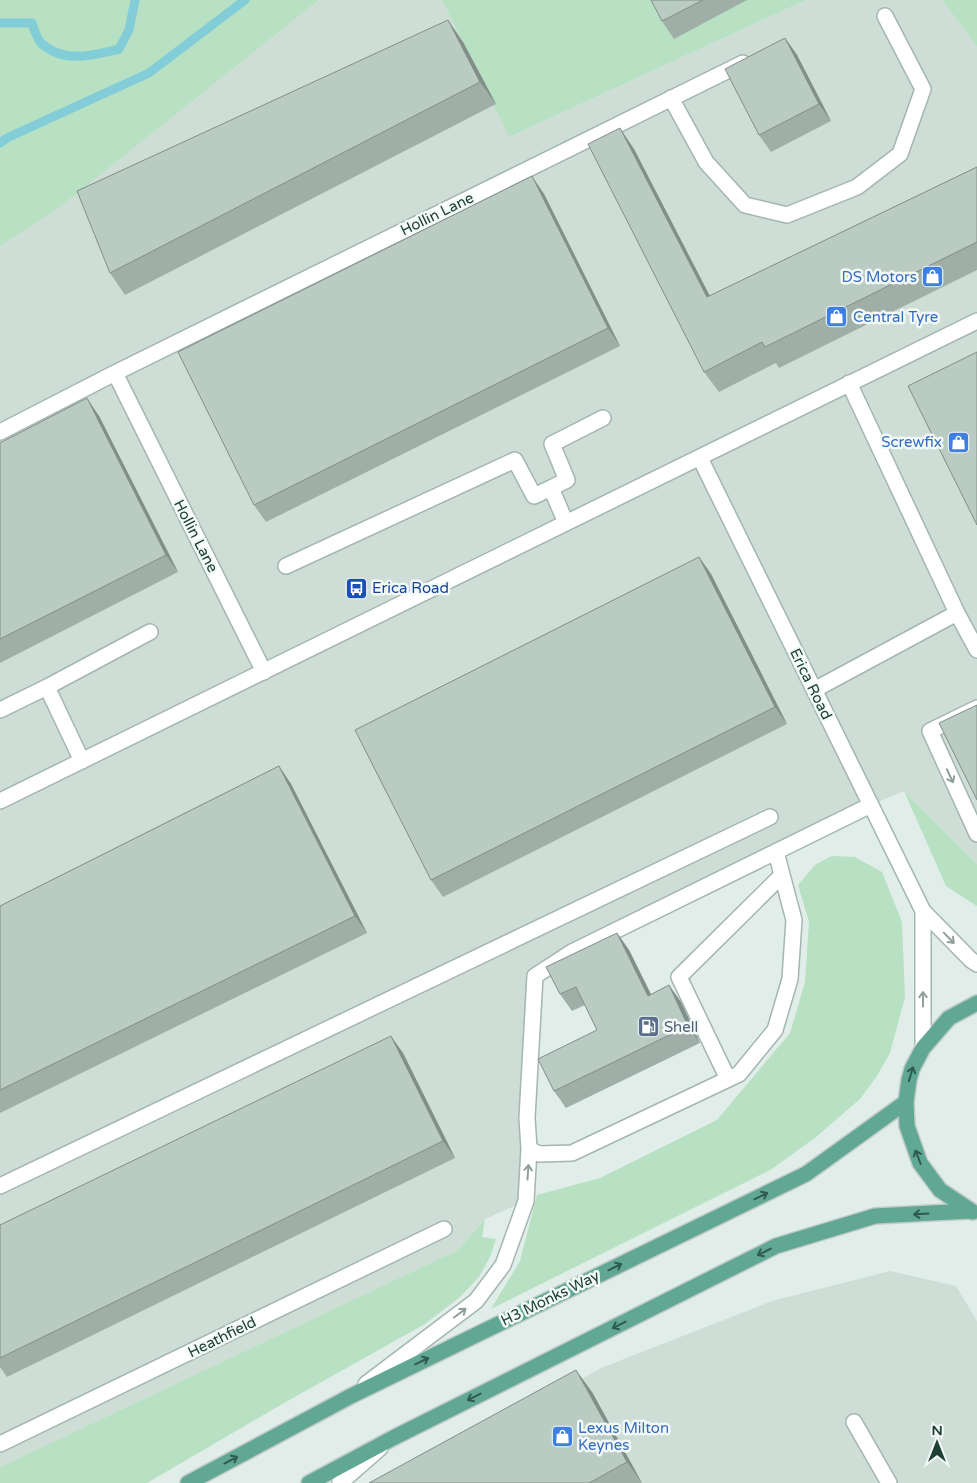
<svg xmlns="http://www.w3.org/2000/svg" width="977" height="1483" font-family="'Varela Round',sans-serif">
  <rect width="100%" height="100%" fill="#e1ede8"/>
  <path fill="#cfddd7" d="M 319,0 L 442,0 L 509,137 L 806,0 L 942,0 L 977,47 L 977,864 L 904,791 L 871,805 L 535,975 L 526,1201 L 485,1219 L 458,1250 L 0,1467 L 0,246 L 59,208 Z
    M 890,1271 L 956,1286 L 977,1321 L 977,1483 L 398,1483 L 601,1368 L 772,1301 Z"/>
  <path fill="#b7e1c2" d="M 0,0 L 319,0 L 59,208 L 0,246 Z
    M 442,0 L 806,0 L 509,137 Z
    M 942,0 L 977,0 L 977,47 Z
    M 904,791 L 977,864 L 977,906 L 946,886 Z
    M 832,856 L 855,857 L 882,872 L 902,922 L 905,997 L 890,1053 L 877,1076 L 860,1099 L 816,1137 L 772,1169 L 491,1309 L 520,1261 L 537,1195 L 600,1178 L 717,1120 L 790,1033 L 805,982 L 809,922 L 798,885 L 816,864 Z
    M 485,1219 L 482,1237 L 496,1239 L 490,1257 L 479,1277 L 460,1297 L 425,1324 L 284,1403 L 147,1483 L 0,1483 L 0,1467 L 458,1250 Z"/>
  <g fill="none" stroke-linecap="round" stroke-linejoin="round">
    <path stroke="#83cdd9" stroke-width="9" d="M 0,23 L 32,23 C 34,29 37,40 42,44 C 65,64 93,55 119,49 L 129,30 L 135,0
      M 0,143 L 9,137 L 149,73 L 245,0"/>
    <defs>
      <path id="minor" d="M 671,98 L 706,162 L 745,205 L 787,215 L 857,187 L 900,154 L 923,89 L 885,16
        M 115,373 L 743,63
        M 849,383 L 957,613 L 977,650
        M 0,432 L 115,373 L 264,672
        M 700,458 L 923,911 L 971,960 L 977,964
        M 551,488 L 567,480 L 552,444 L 603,418
        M 286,566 L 515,460 L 534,496 L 551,488 L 566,523
        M 47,687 L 150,632
        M 814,690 L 957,613
        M 977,708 L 930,731 L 977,834
        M 0,710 L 47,687 L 82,761
        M 0,801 L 977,321
        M 776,852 L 794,920 L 790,979 L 775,1030 L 739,1074 L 572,1153 L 539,1154 L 529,1149 L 527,1118 L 535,976 L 572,952 L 871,805
        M 923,911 L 923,1048
        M 728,1079 L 679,977 L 782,875
        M 0,1186 L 770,817
        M 366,1384 L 476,1301 L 503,1265 L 526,1201 L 529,1149
        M 854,1422 L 889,1483
        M 0,1444 L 444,1229
        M 340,1483 L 380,1448"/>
      <path id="major" d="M 973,1212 L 940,1190 L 920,1163 L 907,1126 L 906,1102 L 909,1080 L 912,1069 L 923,1048 L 949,1018 L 977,1003
        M 188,1483 L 351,1396 L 806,1174 L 906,1102
        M 309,1483 L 393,1438 L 776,1246 L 875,1216 L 970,1211"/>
    </defs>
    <use href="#minor" stroke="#a3b6af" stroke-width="18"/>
    <use href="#major" stroke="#c0cac7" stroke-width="18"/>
    <use href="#minor" stroke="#fff" stroke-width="15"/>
    <use href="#major" stroke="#60a894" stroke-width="15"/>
  </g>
  <path fill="#9fafa8" d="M 651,0 L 747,0 L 674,39 L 662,21 Z
    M 785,38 L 797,55 L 831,121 L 771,152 L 759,135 Z
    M 463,42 L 496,104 L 125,295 L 110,273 Z
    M 634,149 L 710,296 L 977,167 L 977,270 L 779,368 L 776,363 L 719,392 L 704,372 Z
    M 544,194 L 620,346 L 266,522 L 254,505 Z
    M 99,416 L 178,572 L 0,663 L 0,443 Z
    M 699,557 L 711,574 L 787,724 L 443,897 L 431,880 Z
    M 279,766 L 291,784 L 367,933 L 0,1113 L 0,906 Z
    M 617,933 L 629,950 L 651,994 L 681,1002 L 700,1043 L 566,1108 L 554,1091 L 597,1030 L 585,1005 L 572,1011 L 560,994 Z
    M 403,1053 L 455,1158 L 7,1377 L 0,1367 L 0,1225 Z
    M 592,1392 L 642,1483 L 369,1483 Z"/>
  <path fill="#828e88" d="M 448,20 L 463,42 L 496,104 L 480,82 Z
    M 785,38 L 797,55 L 831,121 L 819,104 Z
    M 620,128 L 634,149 L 721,318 L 707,297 Z
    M 532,176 L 544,194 L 620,346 L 608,328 Z
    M 87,398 L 99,416 L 178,572 L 166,555 Z
    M 699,557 L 711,574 L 787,724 L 775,707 Z
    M 279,766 L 291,784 L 367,933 L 355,916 Z
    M 617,933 L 629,950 L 660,1013 L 648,996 Z
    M 669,985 L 681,1002 L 700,1043 L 688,1026 Z
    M 391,1036 L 403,1053 L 455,1158 L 443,1141 Z
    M 576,1370 L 592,1392 L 642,1483 L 627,1462 Z"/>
  <path fill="#b9cbc3" stroke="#828e88" d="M 651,0 L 703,0 L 662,21 Z
    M 448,20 L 480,82 L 110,273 L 77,191 Z
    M 785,38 L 819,104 L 759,135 L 725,69 Z
    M 620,128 L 707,297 L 977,167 L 977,242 L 765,347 L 762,342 L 704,372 L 588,144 Z
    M 532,176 L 608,328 L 254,505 L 178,352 Z
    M 977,352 L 977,525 L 908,386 Z
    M 87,398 L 166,555 L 0,639 L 0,443 Z
    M 699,557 L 775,707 L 431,880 L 355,730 Z
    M 977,705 L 977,800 L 939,723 Z
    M 279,766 L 355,916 L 0,1090 L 0,906 Z
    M 617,933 L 648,996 L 669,985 L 688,1026 L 554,1091 L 538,1059 L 597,1030 L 576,987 L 560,994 L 546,967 Z
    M 391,1036 L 443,1141 L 0,1358 L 0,1225 Z
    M 576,1370 L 627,1462 L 589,1483 L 369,1483 Z"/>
  <defs><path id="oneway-shaft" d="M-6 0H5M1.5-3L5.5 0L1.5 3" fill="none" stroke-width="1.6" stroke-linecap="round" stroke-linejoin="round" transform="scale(1.25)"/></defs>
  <g stroke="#8fa09b">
    <use href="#oneway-shaft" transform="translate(950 776) rotate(65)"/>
    <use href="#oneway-shaft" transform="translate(949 938) rotate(46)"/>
    <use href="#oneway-shaft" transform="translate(923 999) rotate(-90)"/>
    <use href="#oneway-shaft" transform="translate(528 1172) rotate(-86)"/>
    <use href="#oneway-shaft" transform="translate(460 1313) rotate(-37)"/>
  </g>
  <g stroke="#2f5a4e">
    <use href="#oneway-shaft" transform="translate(911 1074) rotate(-73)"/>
    <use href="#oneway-shaft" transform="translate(918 1157) rotate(-111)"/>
    <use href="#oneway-shaft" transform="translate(761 1196) rotate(-26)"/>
    <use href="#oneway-shaft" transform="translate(921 1214) rotate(177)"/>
    <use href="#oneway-shaft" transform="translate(764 1252) rotate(153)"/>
    <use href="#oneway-shaft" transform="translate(615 1267) rotate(-26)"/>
    <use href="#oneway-shaft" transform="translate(619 1325) rotate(153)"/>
    <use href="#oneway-shaft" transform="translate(422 1361) rotate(-26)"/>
    <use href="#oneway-shaft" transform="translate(474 1397) rotate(153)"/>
    <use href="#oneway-shaft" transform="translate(231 1460) rotate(-28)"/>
  </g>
  <defs>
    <symbol id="shop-square" viewBox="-11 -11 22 22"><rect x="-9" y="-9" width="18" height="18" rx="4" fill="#3f7fe0" stroke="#f2f9f6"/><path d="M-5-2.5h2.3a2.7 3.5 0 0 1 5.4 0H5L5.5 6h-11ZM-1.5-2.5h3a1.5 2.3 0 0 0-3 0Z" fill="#fff"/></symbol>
    <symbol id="bus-square" viewBox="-11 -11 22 22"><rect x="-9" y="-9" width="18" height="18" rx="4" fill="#1a4fb4" stroke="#f2f9f6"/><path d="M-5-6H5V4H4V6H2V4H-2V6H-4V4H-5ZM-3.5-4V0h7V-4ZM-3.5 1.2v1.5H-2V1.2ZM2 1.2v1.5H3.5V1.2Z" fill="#fff"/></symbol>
    <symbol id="fuel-square" viewBox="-11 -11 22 22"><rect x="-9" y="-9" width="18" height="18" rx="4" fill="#5c6f8a" stroke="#f2f9f6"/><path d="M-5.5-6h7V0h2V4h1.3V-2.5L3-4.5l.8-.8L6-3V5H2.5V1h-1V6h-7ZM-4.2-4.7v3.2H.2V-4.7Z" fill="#fff"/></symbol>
  </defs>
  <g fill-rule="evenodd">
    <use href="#shop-square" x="920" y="264" width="25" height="25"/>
    <use href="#shop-square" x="824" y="304" width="25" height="25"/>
    <use href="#shop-square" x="946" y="430" width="25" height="25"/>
    <use href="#bus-square" x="344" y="576" width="25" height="25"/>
    <use href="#fuel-square" x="636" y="1014" width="25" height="25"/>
    <use href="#shop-square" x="550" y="1424" width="25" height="25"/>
  </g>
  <g text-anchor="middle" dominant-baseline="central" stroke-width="5" stroke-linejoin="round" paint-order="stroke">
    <g font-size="15" fill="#1f4037" stroke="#f2f9f6">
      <text transform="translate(437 214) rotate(-26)">Hollin Lane</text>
      <text transform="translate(196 536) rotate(63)">Hollin Lane</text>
      <text transform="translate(811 684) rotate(64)">Erica Road</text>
      <text transform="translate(550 1298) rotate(-26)">H3 Monks Way</text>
      <text transform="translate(222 1337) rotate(-26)">Heathfield</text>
    </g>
    <g font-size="15" fill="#366cbe" stroke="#f2f9f6" text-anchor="end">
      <text x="917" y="277">DS Motors</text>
      <text x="853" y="317" text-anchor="start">Central Tyre</text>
      <text x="942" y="442">Screwfix</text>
      <text x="578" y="1428" text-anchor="start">Lexus Milton<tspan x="578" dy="17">Keynes</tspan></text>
    </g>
    <g font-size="15" fill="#164399" stroke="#f2f9f6" text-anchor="start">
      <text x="372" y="588">Erica Road</text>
    </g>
    <g font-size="15" fill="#4e5e75" stroke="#f2f9f6" text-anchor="start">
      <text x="664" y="1027">Shell</text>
    </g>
  </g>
  <g transform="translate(937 1443)" stroke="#f2f9f6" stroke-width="4" paint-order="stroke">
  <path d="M0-4L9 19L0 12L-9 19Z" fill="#1f4037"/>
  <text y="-8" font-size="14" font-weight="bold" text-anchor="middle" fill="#1f4037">N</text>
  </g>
</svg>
